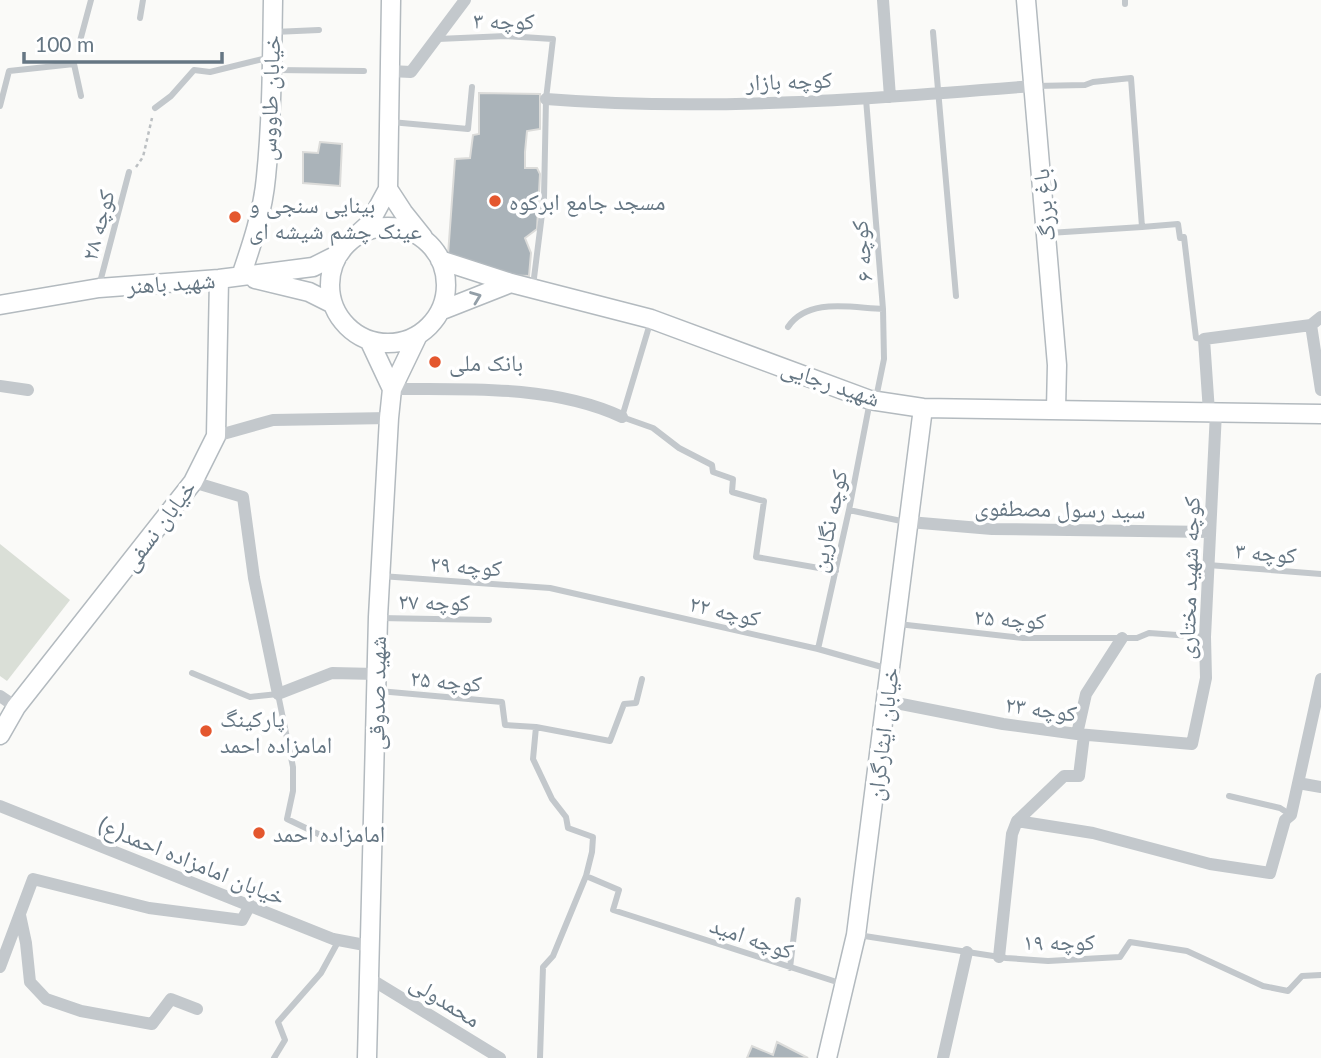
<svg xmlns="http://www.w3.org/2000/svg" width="1321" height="1058" font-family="Lato,'Noto Naskh Arabic',sans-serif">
  <rect width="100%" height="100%" fill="#fafaf8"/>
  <path fill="#dadfd7" d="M 0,544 L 70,600 L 7,681 L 0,676 Z"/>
  <path fill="#aab3b9" stroke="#dcdcda" stroke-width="2" d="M 479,93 L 540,94 L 540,129 L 527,131 L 525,152 L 525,168 L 537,168 L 540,174 L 537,229 L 525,238 L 531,253 L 529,276 L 498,275 L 448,255 L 455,159 L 470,158 L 473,135 L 479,134 Z
    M 320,142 L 342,144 L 340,186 L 303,183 L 303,152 L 318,153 Z
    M 777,1042 L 808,1058 L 747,1058 L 752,1046 L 773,1055 Z"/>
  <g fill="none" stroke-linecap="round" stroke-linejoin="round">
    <defs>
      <path id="secondary" d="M 1026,0 L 1057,365 L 1056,409
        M 388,189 L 403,212 L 423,237
        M330 285a58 58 0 1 1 116 0a58 58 0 1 1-116 0Z
        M 358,234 L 369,224 L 388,189 L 391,0
        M 440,260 L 511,283 L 651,319 L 870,400 L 923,408 L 1321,414
        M 241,276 C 252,244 263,211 266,177 C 272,118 272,59 273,0
        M 255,279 L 309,292 L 333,304
        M 0,305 L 99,288 L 219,279 L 313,267 L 339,254
        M 440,311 L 511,283
        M 369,340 L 392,389
        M 0,735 L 16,707 L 193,482 L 216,436 L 219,279
        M 367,1058 L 378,617 L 389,418 L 392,389 L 418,335
        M 827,1058 L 856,935 L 923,408"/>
    </defs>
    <use href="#secondary" stroke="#b3babf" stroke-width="21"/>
    <path stroke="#bbbfc2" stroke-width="2.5" stroke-dasharray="3.5 3.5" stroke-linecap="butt" d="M 136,167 L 143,157 L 152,118"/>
    <path stroke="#c3c8cc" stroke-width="6" d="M 1125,0 L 1125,4
      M 140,18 L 143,0
      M 274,32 L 319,30
      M 933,32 L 956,296
      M 438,39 L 506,36 L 553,39 L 546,99 L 544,198 L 533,286
      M 80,41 L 91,0
      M 275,70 L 364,71
      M 1035,86 L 1085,85 L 1093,82 L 1131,78 L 1142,227 L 1178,224 L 1180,238 L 1184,237 L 1196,338 L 1204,339
      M 866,99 L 883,309 L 884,359 L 876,398
      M 0,106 L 9,71 L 74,64 L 81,96
      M 155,108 L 171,96 L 194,70 L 210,72 L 271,57
      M 391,122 L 468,129 L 472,87
      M 1049,233 L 1142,227
      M 99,286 L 129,172
      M 651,320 L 622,417 L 653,428 L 679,448 L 712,465 L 713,472 L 733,479 L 732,492 L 764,501 L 756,557 L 836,571
      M 788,327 C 808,297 852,308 883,309
      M 849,510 L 906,522
      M 1208,565 L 1321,574
      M 381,576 L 550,588 L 818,649 L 889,669
      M 380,618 L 489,620
      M 898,624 L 1023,638 L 1137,638 L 1149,633 L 1205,637
      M 818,649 L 849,510 L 870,401
      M 192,673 L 250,697 L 278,694 L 293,767 L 293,791 L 287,819 L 335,842
      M 642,679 L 636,703 L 624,704 L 610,741 L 536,727 L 533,759 L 552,799 L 566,817 L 568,828 L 593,837 L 592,852 L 586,876 L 619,890 L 613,910 L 843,984
      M 379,691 L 502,702 L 505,725 L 536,727
      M 1229,796 L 1280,808 L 1291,815
      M 858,935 L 1006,958 L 1048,961 L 1120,957 L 1130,942 L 1187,951 L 1263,986 L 1288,991 L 1302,976 L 1321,975
      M 790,968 L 798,900
      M 274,1058 L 285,1040 L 278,1022 L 321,973 L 339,940
      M 540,1058 L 543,967 L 553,956 L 586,876"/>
    <path stroke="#c3c8cc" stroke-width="12" d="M 883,0 L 890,97
      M 390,71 L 411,72 L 465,0
      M 546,99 C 709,112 871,99 1033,86
      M 1311,325 L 1321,390
      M 0,386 L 28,390
      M 392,389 C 466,389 554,385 622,417
      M 1209,412 L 1204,339 L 1311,325 L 1321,317
      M 216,436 L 273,420 L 389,418
      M 193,482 L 243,497 L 254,578 L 278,694 L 332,673 L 376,674
      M 909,522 L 992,529 L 1210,532
      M 0,696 L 16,707
      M 886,701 L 1003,724 L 1077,734 L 1192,744 L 1206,678 L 1205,637 L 1216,412
      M 1077,734 L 1086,694 L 1122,638
      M 1298,783 L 1321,787
      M 0,806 L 333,939 L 370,946
      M 1017,821 L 1064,776 L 1079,776 L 1084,735
      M 20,915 L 26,943 L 30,982 L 46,999 L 81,1011 L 152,1024 L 171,999 L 197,1009
      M 999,957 L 1012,834 L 1017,821 L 1093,833 L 1210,864 L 1270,873 L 1285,820 L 1291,815 L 1321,679
      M 0,967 L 33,879 L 149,908 L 242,920 L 250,905
      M 369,978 L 500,1058
      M 943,1058 L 967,952"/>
    <use href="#secondary" stroke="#fff" stroke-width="18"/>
  </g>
  <defs><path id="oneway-chevron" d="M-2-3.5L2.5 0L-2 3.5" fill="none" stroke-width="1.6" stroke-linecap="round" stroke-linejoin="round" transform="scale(1.75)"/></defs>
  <use stroke="#939fa8" href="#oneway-chevron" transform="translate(476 297) rotate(-21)"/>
  <g fill="#e4572e" stroke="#fff" stroke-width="2.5">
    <circle cx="495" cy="201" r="7"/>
    <circle cx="235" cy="217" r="7"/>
    <circle cx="435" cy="362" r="7"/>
    <circle cx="206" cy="731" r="7"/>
    <circle cx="259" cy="833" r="7"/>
  </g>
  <g text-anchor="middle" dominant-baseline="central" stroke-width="7" stroke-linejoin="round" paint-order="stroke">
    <g font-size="23" fill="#657683" stroke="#fff">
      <text transform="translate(504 20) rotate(1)">کوچه ۳</text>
      <text transform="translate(789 80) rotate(-2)">کوچه بازار</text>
      <text transform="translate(269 98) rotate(-88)">خیابان طاووس</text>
      <text transform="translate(1043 205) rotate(-95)">باغ برزگ</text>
      <text transform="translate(97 225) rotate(-75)">کوچه ۲۸</text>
      <text transform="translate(861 251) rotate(-95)">کوچه ۶</text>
      <text transform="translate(171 282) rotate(-4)">شهید باهنر</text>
      <text transform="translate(831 382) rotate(19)">شهید رجایی</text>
      <text transform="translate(1060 508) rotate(1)">سید رسول مصطفوی</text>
      <text transform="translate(828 521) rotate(-78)">کوچه نگارین</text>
      <text transform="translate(158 525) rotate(-53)">خیابان نسفی</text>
      <text transform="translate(1266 552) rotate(5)">کوچه ۳</text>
      <text transform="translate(466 565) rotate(4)">کوچه ۲۹</text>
      <text transform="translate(1188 578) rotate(-88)">کوچه شهید مختاری</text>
      <text transform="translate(434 601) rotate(1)">کوچه ۲۷</text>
      <text transform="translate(725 610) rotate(13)">کوچه ۲۲</text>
      <text transform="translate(1010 618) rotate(4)">کوچه ۲۵</text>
      <text transform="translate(446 680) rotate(5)">کوچه ۲۵</text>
      <text transform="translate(376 693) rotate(-89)">شهید صدوقی</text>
      <text transform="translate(1041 708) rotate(8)">کوچه ۲۳</text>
      <text transform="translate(882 734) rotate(-83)">خیابان ایثارگران</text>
      <text transform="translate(192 860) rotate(22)">خیابان امامزاده احمد(ع)</text>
      <text transform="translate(752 937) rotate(19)">کوچه امید</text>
      <text x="1059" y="941">کوچه ۱۹</text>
      <text transform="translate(446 1000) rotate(32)">محمدولی</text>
    </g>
    <g font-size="23" fill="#657683" stroke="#fff" text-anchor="start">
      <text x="509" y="201">مسجد جامع ابرکوه</text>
      <text x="249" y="204">بینایی سنجی و<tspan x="249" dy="26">عینک چشم شیشه ای</tspan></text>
      <text x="449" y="362">بانک ملی</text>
      <text x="220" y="718">پارکینگ<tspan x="220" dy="26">امامزاده احمد</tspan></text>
      <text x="273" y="833">امامزاده احمد</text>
    </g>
  </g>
  <path d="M24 52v10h198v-10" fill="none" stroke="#657683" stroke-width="3.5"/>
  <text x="35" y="52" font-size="21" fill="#657683" stroke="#ffffff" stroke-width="5" paint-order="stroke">100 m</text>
</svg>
